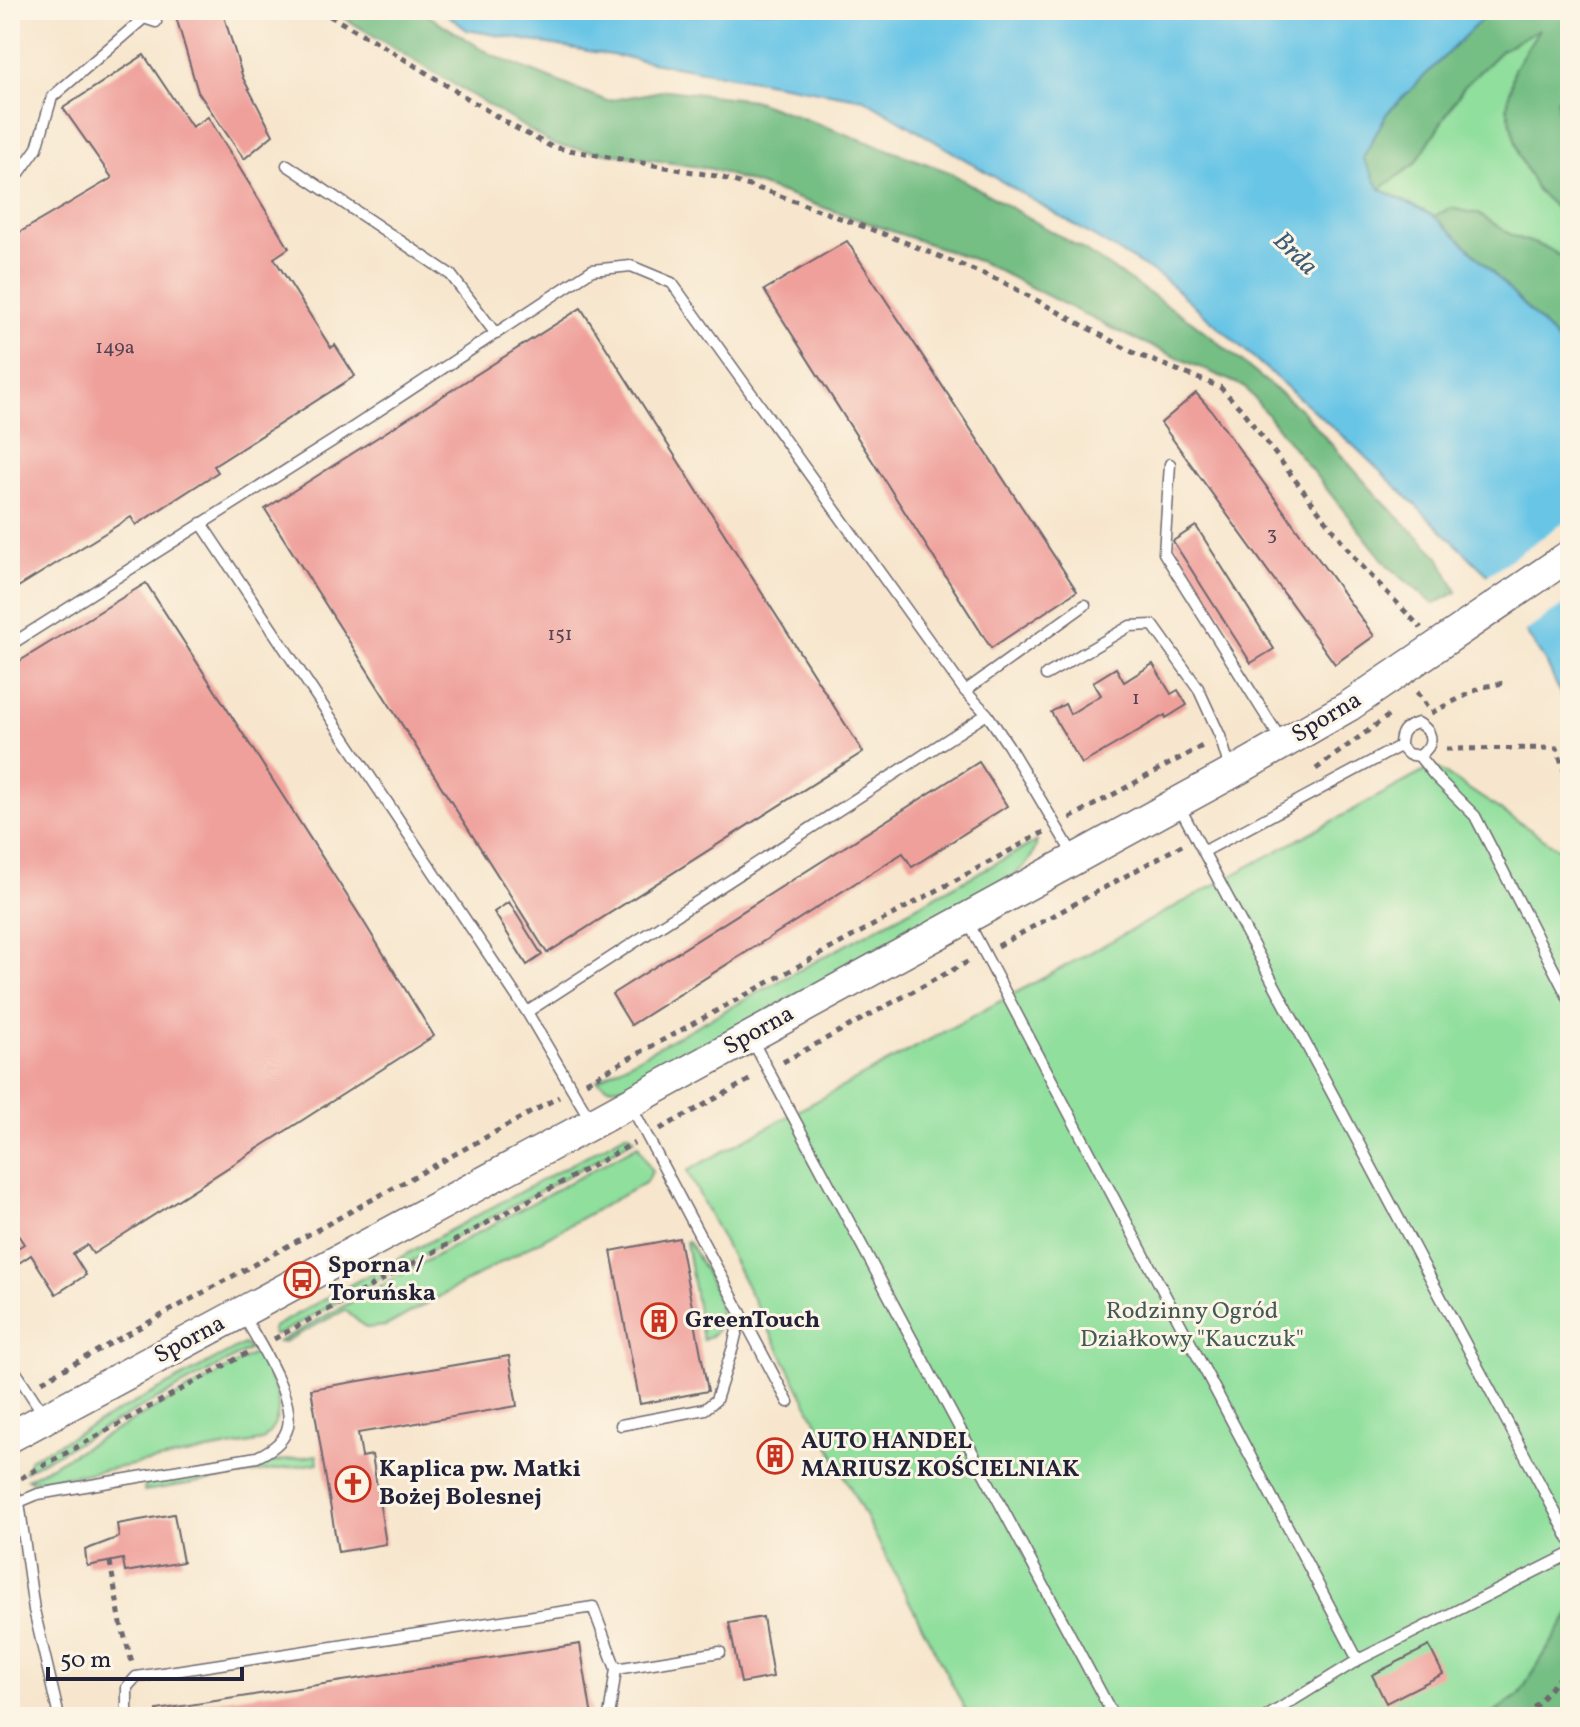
<svg xmlns="http://www.w3.org/2000/svg" width="1580" height="1727" font-family="Vollkorn,serif">
  <rect width="100%" height="100%" fill="#fcf5e5"/>
  <filter id="ink" filterUnits="userSpaceOnUse"><feTurbulence type="fractalNoise" baseFrequency=".0125" numOctaves="2"/><feDisplacementMap in="SourceGraphic" scale="16" xChannelSelector="R" yChannelSelector="G"/><feConvolveMatrix kernelMatrix="1 2 1 2 8 2 1 2 1" color-interpolation-filters="sRGB"/></filter>
  <filter id="wash" filterUnits="userSpaceOnUse"><feTurbulence type="fractalNoise" baseFrequency=".006" numOctaves="4" result="noise"/><feDisplacementMap in="SourceGraphic" scale="32" xChannelSelector="R" yChannelSelector="G"/><feGaussianBlur stdDeviation="1.8" result="paint"/><feColorMatrix in="noise" values="0 0 0 0 0 0 0 0 0 0 0 0 0 0 0 0 0 1.4 0 .05"/><feComposite in="paint" operator="in"/></filter>
  <g filter="url(#wash)">
    <rect width="100%" height="100%" fill="#f7e6cd"/>
    <path fill="#90df9d" stroke="#59806c" stroke-width="2" d="M 1267,10 L 1570,10 L 1570,357 L 1559,342 L 1469,248 L 1434,216 L 1380,189 Z
      M 1434,766 L 1570,856 L 1570,1613 L 1519,1695 L 1487,1717 L 969,1717 L 687,1171 Z
      M 1037,841 C 1033,863 1018,873 1000,884 L 629,1086 L 608,1087 L 597,1080 Z
      M 626,1134 L 630,1134 L 635,1139 L 279,1334 L 273,1335 L 272,1329 L 275,1326 Z
      M 638,1145 L 652,1172 L 645,1183 L 386,1326 L 366,1328 L 345,1310 L 282,1343 L 278,1342 Z
      M 688,1241 C 701,1264 744,1325 703,1340 L 686,1242 Z
      M 244,1344 L 250,1349 L 25,1471 L 30,1459 Z
      M 255,1353 C 273,1384 293,1411 262,1441 L 83,1474 L 31,1481 L 27,1479 Z
      M 317,1455 L 318,1463 L 144,1491 L 145,1484 Z"/>
    <path fill="#74be84" stroke="#4b7060" stroke-width="2" d="M 331,10 L 419,10 L 494,56 L 607,101 L 667,90 L 753,100 L 949,172 L 1084,250 L 1194,323 L 1301,410 L 1380,499 L 1439,557 L 1457,592 L 1434,604 L 1389,567 L 1245,387 L 1117,331 L 981,262 L 712,169 L 554,145 Z
      M 1491,10 L 1570,10 L 1570,79 L 1557,100 L 1561,136 L 1570,152 L 1570,210 L 1562,214 L 1537,190 L 1519,156 L 1507,107 L 1514,69 L 1539,29 L 1502,50 L 1464,87 L 1415,164 L 1380,189 L 1363,158 L 1387,113 Z
      M 1450,208 L 1479,214 L 1513,236 L 1547,248 L 1570,262 L 1570,357 L 1559,342 L 1469,248 L 1434,216 Z
      M 1570,1613 L 1570,1717 L 1487,1717 L 1519,1695 Z"/>
    <path fill="#68c5e6" stroke="#457490" stroke-width="2" d="M 441,10 L 1491,10 L 1387,113 L 1363,158 L 1380,189 L 1434,216 L 1469,248 L 1559,342 L 1570,357 L 1570,715 L 1547,664 L 1488,575 L 1355,447 L 1163,278 L 864,99 L 467,30 Z"/>
    <path fill="#f7e6cd" d="M 1570,518 L 1570,600 L 1522,634 L 1485,577 Z"/>
    <g id="blocks">
      <path fill="#efa09b" d="M 174,10 L 222,10 L 243,78 L 273,135 L 244,159 L 198,92 Z
        M 144,55 L 192,127 L 208,117 L 289,248 L 274,258 L 331,348 L 335,345 L 355,376 L 214,466 L 218,472 L 136,525 L 131,517 L 10,592 L 10,238 L 112,178 L 63,108 Z
        M 847,241 L 1077,591 L 991,648 L 764,290 Z
        M 581,308 L 863,752 L 547,953 L 265,509 Z
        M 1196,393 L 1211,410 L 1374,636 L 1335,664 L 1161,423 Z
        M 1196,526 L 1274,649 L 1251,663 L 1173,541 Z
        M 146,583 L 362,919 L 434,1036 L 93,1254 L 87,1245 L 73,1254 L 86,1275 L 56,1294 L 31,1255 L 10,1269 L 10,1253 L 24,1244 L 10,1223 L 10,667 Z
        M 1153,664 L 1171,694 L 1178,690 L 1187,705 L 1166,718 L 1165,715 L 1082,764 L 1051,712 L 1065,704 L 1070,714 L 1101,695 L 1093,682 L 1116,668 L 1124,682 Z
        M 979,762 L 1007,806 L 912,867 L 903,853 L 631,1025 L 612,994 Z
        M 509,902 L 542,955 L 527,965 L 494,912 Z
        M 679,1238 L 708,1391 L 640,1404 L 611,1251 Z
        M 509,1356 L 517,1406 L 358,1433 L 362,1457 L 372,1455 L 386,1544 L 338,1552 L 311,1389 Z
        M 782,1447 L 787,1456 L 769,1465 L 764,1456 Z
        M 174,1514 L 183,1562 L 125,1572 L 123,1559 L 87,1566 L 85,1550 L 119,1537 L 117,1524 Z
        M 763,1617 L 773,1677 L 741,1683 L 729,1623 Z
        M 580,1644 L 592,1717 L 158,1717 L 157,1710 Z
        M 1429,1646 L 1443,1674 L 1386,1703 L 1372,1675 Z"/>
    </g>
  </g>
  <g filter="url(#ink)">
    <use href="#blocks" fill-opacity="0" stroke="#6d676e" stroke-width="2"/>
    <g fill="none" stroke-linecap="round" stroke-linejoin="round">
      <defs>
        <path id="lane" d="M 287,165 L 451,275 L 496,334
          M 10,186 L 37,148 L 52,97 L 144,18 L 156,22
          M 1170,464 L 1164,553 L 1283,743
          M 201,523 L 527,1012 L 591,1121
          M 10,645 L 334,440 L 592,270 L 631,266 L 672,283 L 965,691 L 987,714 L 1008,745 L 1074,856
          M 1046,675 L 1130,626 L 1153,625 L 1198,688 L 1220,736 L 1231,772
          M 965,691 L 1085,605
          M 1419,756 C 1435,745 1434,732 1418,723 C 1404,727 1400,732 1400,746 L 1408,754 L 1419,756 L 1434,775 L 1475,816 L 1570,1001
          M 1178,804 L 1570,1540
          M 1203,852 L 1400,746
          M 967,920 L 1358,1660 L 1570,1554
          M 527,1012 L 987,714
          M 751,1038 L 1114,1717
          M 630,1104 L 788,1402
          M 10,1363 L 44,1415
          M 621,1425 L 705,1409 L 716,1400 L 733,1347 L 741,1313
          M 10,1486 L 19,1502 L 34,1610 L 59,1717
          M 19,1502 L 38,1494 L 257,1457 C 270,1451 285,1441 288,1426 C 294,1396 258,1341 243,1315
          M 616,1669 L 720,1652
          M 127,1717 L 127,1687 L 136,1677 L 593,1607 L 616,1669 L 609,1717
          M 1266,1717 L 1358,1660"/>
        <path id="secondary" d="M 10,1437 L 593,1123 L 1239,769 L 1349,706 L 1570,555"/>
      </defs>
      <use href="#lane" stroke="#6d676e" stroke-width="13"/>
      <use href="#secondary" stroke="#6d676e" stroke-width="33"/>
      <path stroke="#6d676e" stroke-width="5" stroke-dasharray="6 6" stroke-linecap="butt" d="M 319,10 L 378,43 L 514,127 L 552,147 L 716,176 L 770,192 L 889,236 L 1001,281 L 1134,353 L 1220,387 L 1241,409 L 1357,561 L 1421,628
        M 1417,692 L 1428,708
        M 1431,713 L 1482,687 L 1504,683
        M 1446,749 L 1557,748 L 1570,790
        M 1316,769 L 1388,716
        M 1070,818 L 1206,744
        M 998,946 L 1182,845
        M 783,1062 L 971,960
        M 586,1082 L 1044,832
        M 660,1129 L 753,1078
        M 274,1339 L 634,1143
        M 42,1381 L 559,1097
        M 21,1478 L 247,1353
        M 110,1562 L 121,1624 L 132,1662
        M 1526,1717 L 1570,1665"/>
      <use href="#lane" stroke="#fff" stroke-width="10"/>
      <use href="#secondary" stroke="#fff" stroke-width="30"/>
    </g>
  </g>
  <defs>
    <symbol id="bus-ring" viewBox="-11 -11 22 22"><circle r="9.5" fill="#fcf5e5" stroke="#c8321e" stroke-width="1.5"/><path d="M-5-6H5V4H4V6H2V4H-2V6H-4V4H-5ZM-3.5-4V0h7V-4ZM-3.5 1.2v1.5H-2V1.2ZM2 1.2v1.5H3.5V1.2Z" fill="#c8321e"/></symbol>
    <symbol id="building-ring" viewBox="-11 -11 22 22"><circle r="9.5" fill="#fcf5e5" stroke="#c8321e" stroke-width="1.5"/><path d="M-4-6H4V6H1V3H-1V6H-4ZM-2.5-4.3h1.7v1.8h-1.7ZM.8-4.3h1.7v1.8H.8ZM-2.5-1h1.7V.8h-1.7ZM.8-1h1.7V.8H.8Z" fill="#c8321e"/></symbol>
    <symbol id="church-ring" viewBox="-11 -11 22 22"><circle r="9.5" fill="#fcf5e5" stroke="#c8321e" stroke-width="1.5"/><path d="M-1.2-6h2.4v3.5h3.3v2.4h-3.3V6h-2.4V-.1h-3.3v-2.4h3.3Z" fill="#c8321e"/></symbol>
  </defs>
  <g fill-rule="evenodd">
    <use href="#bus-ring" x="282" y="1260" width="40" height="40"/>
    <use href="#building-ring" x="639" y="1301" width="40" height="40"/>
    <use href="#building-ring" x="755" y="1436" width="40" height="40"/>
    <use href="#church-ring" x="333" y="1464" width="40" height="40"/>
  </g>
  <g text-anchor="middle" dominant-baseline="central" stroke-width="6" stroke-linejoin="round" paint-order="stroke">
    <g font-size="20" fill="#554253">
      <text x="115" y="348">149a</text>
      <text x="1272" y="535">3</text>
      <text x="560" y="635">151</text>
      <text x="1136" y="699">1</text>
    </g>
    <g font-size="24" fill="#22223b" stroke="#fcf5e5">
      <text transform="translate(1327 718) rotate(-31)">Sporna</text>
      <text transform="translate(759 1031) rotate(-29)">Sporna</text>
      <text transform="translate(190 1340) rotate(-28)">Sporna</text>
    </g>
    <g font-size="24" font-weight="bold" fill="#22223b" stroke="#fcf5e5" text-anchor="start">
      <text x="328" y="1266">Sporna /<tspan x="328" dy="28">Toruńska</tspan></text>
      <text x="685" y="1321">GreenTouch</text>
      <text x="801" y="1442">AUTO HANDEL<tspan x="801" dy="28">MARIUSZ KOŚCIELNIAK</tspan></text>
      <text x="379" y="1470">Kaplica pw. Matki<tspan x="379" dy="28">Bożej Bolesnej</tspan></text>
    </g>
    <g font-size="24" fill="#435b58" stroke="#fcf5e5">
      <text x="1192" y="1312">Rodzinny Ogród<tspan x="1192" dy="28">Działkowy "Kauczuk"</tspan></text>
    </g>
    <g font-size="26" font-style="italic" fill="#3a5b77" stroke="#fcf5e5">
      <text transform="translate(1295 254) rotate(44)">Brda</text>
    </g>
  </g>
  <rect width="1580" height="1727" fill="none" stroke="#fcf5e5" stroke-width="40"/>
  <path d="M48 1667v12h194v-12" fill="none" stroke="#22223b" stroke-width="4"/>
  <text x="60" y="1667" font-size="24" fill="#22223b" stroke="#fcf5e5" stroke-width="6" paint-order="stroke">50 m</text>
</svg>
